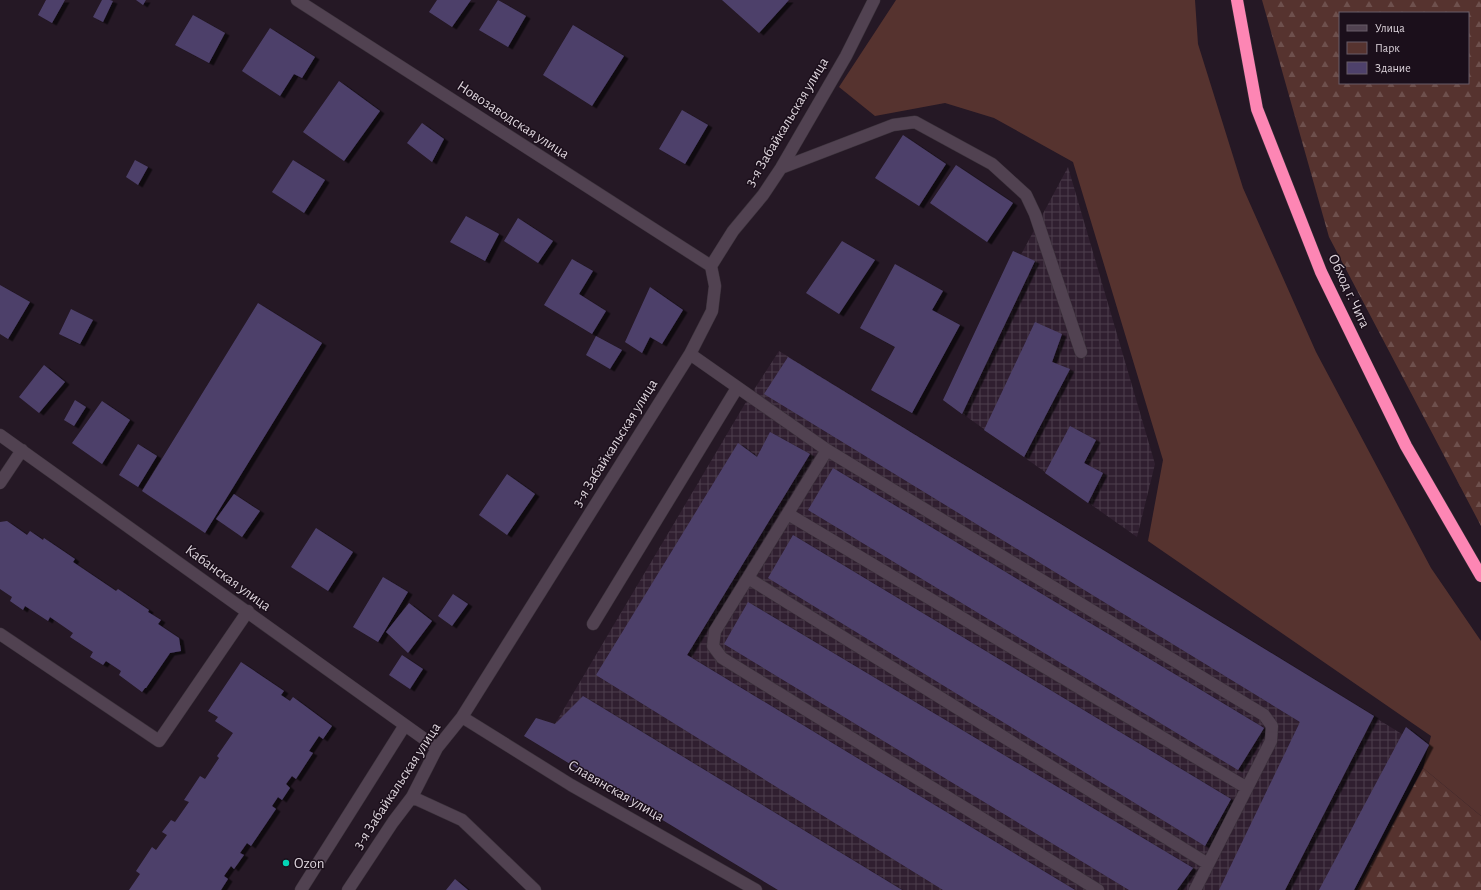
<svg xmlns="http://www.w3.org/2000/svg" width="1481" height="890" font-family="'Alegreya Sans',sans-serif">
  <defs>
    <pattern id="industrial-grid" width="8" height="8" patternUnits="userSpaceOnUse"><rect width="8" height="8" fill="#301f30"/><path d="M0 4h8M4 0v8" fill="none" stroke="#4d3f4d"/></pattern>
    <pattern id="forest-firs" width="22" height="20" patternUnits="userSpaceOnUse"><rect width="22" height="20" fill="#56332f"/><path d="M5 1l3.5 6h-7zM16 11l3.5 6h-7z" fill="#6e504d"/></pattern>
    <filter id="shadow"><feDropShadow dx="4.5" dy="2.5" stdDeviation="0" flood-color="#0009"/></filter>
  </defs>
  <rect width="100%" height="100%" fill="#251825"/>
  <path fill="url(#industrial-grid)" d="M 1068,167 L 1155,464 L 1137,537 L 943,400 Z
    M 779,351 L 1410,739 L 1334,890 L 807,890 L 555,724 L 746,402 Z"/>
  <path fill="#56332f" d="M 896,0 L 1195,0 L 1198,44 L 1243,188 L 1316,352 L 1431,568 L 1481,641 L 1481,816 L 1423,768 L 1431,736 L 1148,541 L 1163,460 L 1073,162 L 994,118 L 945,103 L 875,116 L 839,87 Z"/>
  <path fill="url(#forest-firs)" fill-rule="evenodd" d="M 1262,0 L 1481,0 L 1481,526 L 1329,237 ZM 1340,13 L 1468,13 L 1468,83 L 1340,83 Z
    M 1423,768 L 1481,816 L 1481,890 L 1357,890 Z"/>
  <path fill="#4e416b" filter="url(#shadow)" d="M 46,0 L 65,0 L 52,23 L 38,15 Z
    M 102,0 L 110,0 L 113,1 L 103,22 L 93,17 Z
    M 136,0 L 146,0 L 143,5 Z
    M 437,0 L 471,0 L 452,27 L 429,12 Z
    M 498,0 L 526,16 L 508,47 L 479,30 Z
    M 722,0 L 789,0 L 759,33 Z
    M 193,15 L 225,33 L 209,63 L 175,45 Z
    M 573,25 L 624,56 L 592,106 L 543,75 Z
    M 270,28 L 315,57 L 302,78 L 294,74 L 280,96 L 242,71 Z
    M 339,81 L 380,111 L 344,161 L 303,132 Z
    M 682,110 L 708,125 L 685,164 L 659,149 Z
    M 422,123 L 444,139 L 432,162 L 407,143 Z
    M 903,135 L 946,164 L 919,206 L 875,178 Z
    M 135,160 L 148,167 L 138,185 L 126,177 Z
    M 293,160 L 325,180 L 304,213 L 272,192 Z
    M 956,165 L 1013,203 L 987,242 L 930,203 Z
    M 466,216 L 499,234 L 485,261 L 450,242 Z
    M 518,218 L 553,241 L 538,263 L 504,241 Z
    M 842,241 L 875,260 L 839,314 L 806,293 Z
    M 1013,251 L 1035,261 L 962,414 L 943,400 Z
    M 572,259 L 593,271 L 579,294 L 606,311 L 592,334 L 544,305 Z
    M 895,264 L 943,291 L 932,310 L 960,325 L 912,413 L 871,390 L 895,347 L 860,328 Z
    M 0,285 L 30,302 L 8,339 L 0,334 Z
    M 650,287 L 683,310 L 662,344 L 650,337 L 642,353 L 625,342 Z
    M 258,303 L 322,343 L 205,533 L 142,491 Z
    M 71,309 L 93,320 L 80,344 L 59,334 Z
    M 1035,322 L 1062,334 L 1052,362 L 1070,369 L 1024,457 L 984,430 Z
    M 596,336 L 622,350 L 610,369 L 586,355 Z
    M 788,357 L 1374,716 L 1285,890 L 1219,890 L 1300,722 L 764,394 Z
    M 44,365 L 65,382 L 39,413 L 19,397 Z
    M 75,400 L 86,407 L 74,426 L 64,420 Z
    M 102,401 L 130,420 L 102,464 L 72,443 Z
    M 1070,426 L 1096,440 L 1084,463 L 1103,473 L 1088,503 L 1045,473 Z
    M 770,432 L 810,454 L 687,655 L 1075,890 L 943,890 L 596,675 L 738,443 L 757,457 Z
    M 138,444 L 157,456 L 138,487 L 119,475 Z
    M 833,468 L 1264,728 L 1238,770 L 808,510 Z
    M 507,474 L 535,494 L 507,535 L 479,515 Z
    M 234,494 L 260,511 L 242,537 L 216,519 Z
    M 7,521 L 27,535 L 30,531 L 43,540 L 44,538 L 75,559 L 73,562 L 116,591 L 118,589 L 149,610 L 148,612 L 161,620 L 158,624 L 179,638 L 181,651 L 170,653 L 146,688 L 145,688 L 142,692 L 119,675 L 121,671 L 106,661 L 103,665 L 90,657 L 93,652 L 70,637 L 73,633 L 50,617 L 48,621 L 25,606 L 23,610 L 10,601 L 12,597 L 0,589 L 0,522 Z
    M 316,528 L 353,552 L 328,591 L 291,567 Z
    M 793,535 L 1231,799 L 1205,846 L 768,578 Z
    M 383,577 L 408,592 L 378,642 L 353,627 Z
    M 453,594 L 468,604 L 452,626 L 438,616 Z
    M 748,602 L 1193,868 L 1177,890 L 1129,890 L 724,644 Z
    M 409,603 L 432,621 L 408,653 L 386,632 Z
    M 402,655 L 423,669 L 410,689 L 389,675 Z
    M 241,662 L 284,691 L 281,695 L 290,701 L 293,697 L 332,726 L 323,739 L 319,736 L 309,751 L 313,753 L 296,779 L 292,776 L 286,784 L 290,788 L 282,800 L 278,797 L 272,806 L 276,809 L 251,846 L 247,843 L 240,853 L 244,855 L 234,869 L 231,866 L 224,876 L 228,879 L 221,890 L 129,890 L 140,874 L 136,871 L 152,847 L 156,850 L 167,835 L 162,832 L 171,820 L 175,822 L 189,802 L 184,800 L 200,776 L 205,779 L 219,758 L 217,756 L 233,733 L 215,721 L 218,717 L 208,711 Z
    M 583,696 L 902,890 L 778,890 L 524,736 L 536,718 L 555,724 Z
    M 1406,727 L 1429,745 L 1354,890 L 1319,890 Z
    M 455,879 L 468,890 L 446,890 Z"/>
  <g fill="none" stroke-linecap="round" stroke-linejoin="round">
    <defs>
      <path id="minor" d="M 297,0 L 711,266
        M 781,168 L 893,125 L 915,122 L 992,164 L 1026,195 L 1035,214 L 1081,352
        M 690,354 L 827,450 L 1264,715 L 1272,726 L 1271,741 L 1195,890
        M 0,435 L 437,748
        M 827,450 L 715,631 L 713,646 L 722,658 L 1098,890
        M 0,483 L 22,450
        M 788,514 L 1247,788
        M 748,578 L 1208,864
        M 593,624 L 737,388
        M 0,634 L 159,741 L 248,611
        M 462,717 L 571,785 L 756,890
        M 412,797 L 462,820 L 535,890
        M 301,890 L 405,725
        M 348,890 L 393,822 L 412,797 L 437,748 L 462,717 L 690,354 L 712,311 L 715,286 L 711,266 L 733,231 L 763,195 L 781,168 L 846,56 L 874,0"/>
      <path id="highway" d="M 1237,0 L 1257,109 L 1321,272 L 1406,446 L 1481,576"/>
    </defs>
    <use href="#minor" stroke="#3b323b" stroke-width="13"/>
    <use href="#highway" stroke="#3b323b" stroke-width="13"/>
    <use href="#minor" stroke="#514251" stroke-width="12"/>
    <use href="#highway" stroke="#fd86b4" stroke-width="12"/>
  </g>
  <circle fill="#03d5b6" stroke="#1b0f1b" stroke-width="1.5" cx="286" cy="863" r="4"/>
  <g text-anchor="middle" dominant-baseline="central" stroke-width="3" stroke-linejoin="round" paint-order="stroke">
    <g font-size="15" fill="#dcd3db" stroke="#1b0f1b">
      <text transform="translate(513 120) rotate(33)">Новозаводская улица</text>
      <text transform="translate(787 122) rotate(-59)">3-я Забайкальская улица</text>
      <text transform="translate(1349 291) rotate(65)">Обход г. Чита</text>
      <text transform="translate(615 443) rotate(-58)">3-я Забайкальская улица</text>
      <text transform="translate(228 578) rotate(36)">Кабанская улица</text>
      <text transform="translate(397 786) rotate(-57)">3-я Забайкальская улица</text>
      <text transform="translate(616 791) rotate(30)">Славянская улица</text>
    </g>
    <g font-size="15" fill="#dcd3db" stroke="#1b0f1b" text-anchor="start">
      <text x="294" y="863">Ozon</text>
    </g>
  </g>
  <rect x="1339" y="12" width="130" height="72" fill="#1b0f1b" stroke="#685d68"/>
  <rect x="1347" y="25" width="20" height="6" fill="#514251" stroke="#685d68"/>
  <text x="1375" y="32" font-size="12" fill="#dcd3db">Улица</text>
  <rect x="1347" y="42" width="20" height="12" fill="#56332f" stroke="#685d68"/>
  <text x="1375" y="52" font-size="12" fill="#dcd3db">Парк</text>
  <rect x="1347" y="62" width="20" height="12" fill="#4e416b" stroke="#685d68"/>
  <text x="1375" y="72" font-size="12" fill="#dcd3db">Здание</text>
</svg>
